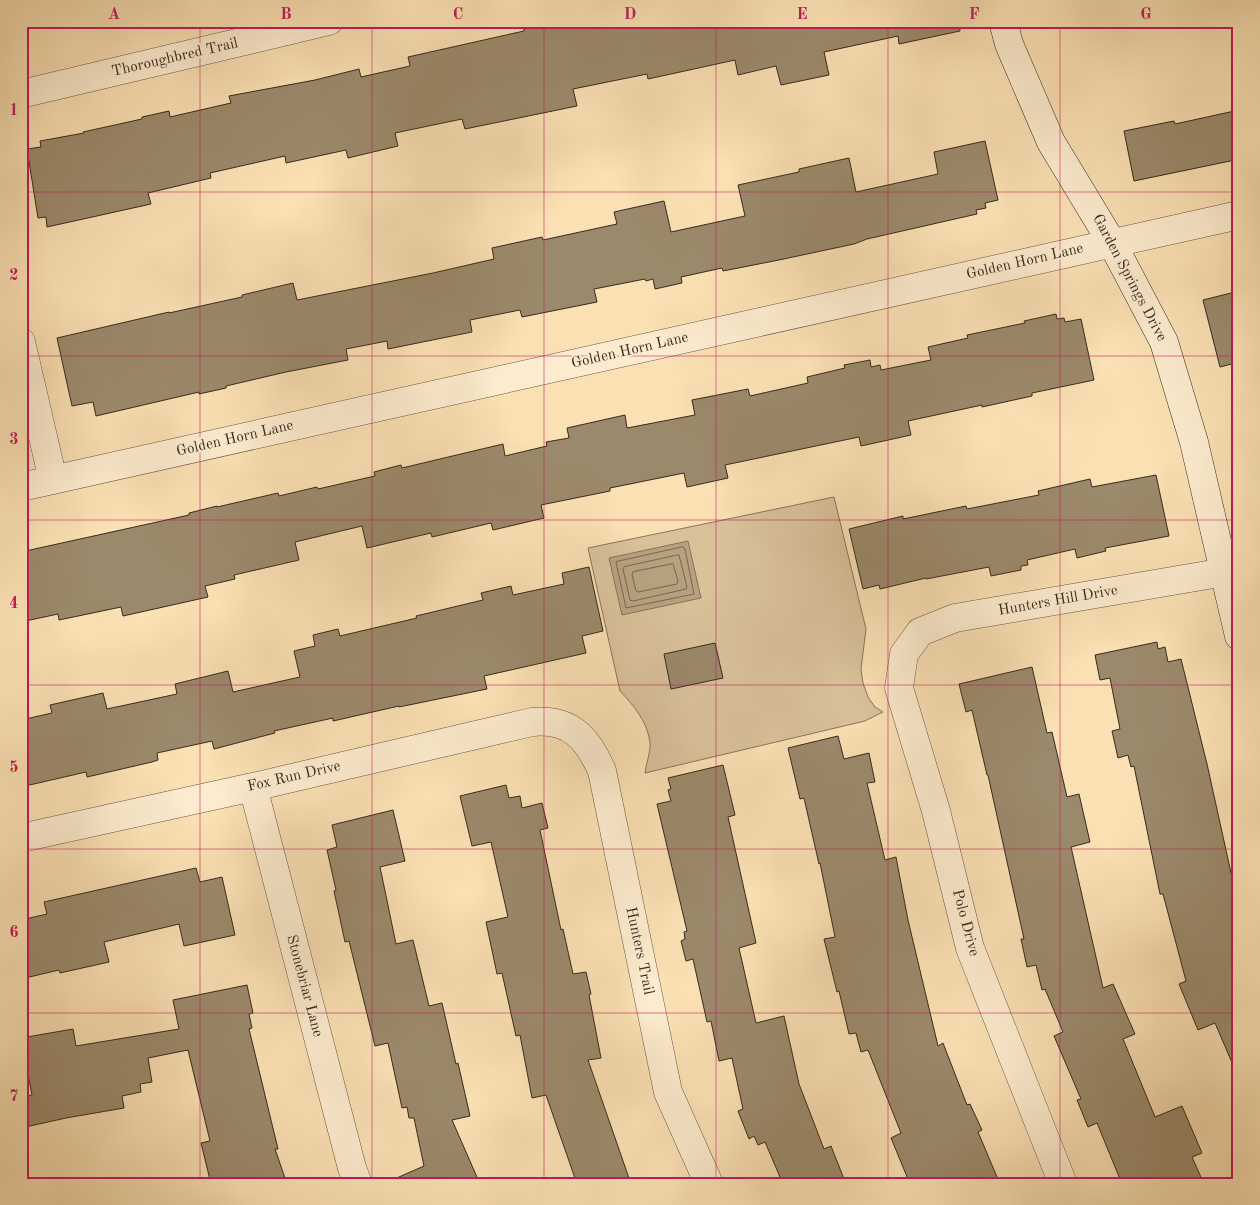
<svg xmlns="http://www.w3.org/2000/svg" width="1260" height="1205" font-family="'Old Standard TT',serif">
  <rect width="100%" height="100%" fill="#fae0b3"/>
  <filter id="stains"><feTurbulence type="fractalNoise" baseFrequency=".004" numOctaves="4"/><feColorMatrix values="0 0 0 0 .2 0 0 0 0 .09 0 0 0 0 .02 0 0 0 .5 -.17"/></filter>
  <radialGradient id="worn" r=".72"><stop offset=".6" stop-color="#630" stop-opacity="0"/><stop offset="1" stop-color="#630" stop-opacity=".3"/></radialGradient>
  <path fill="#d9c19a" stroke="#87765c" d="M 834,497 L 866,629 L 861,669 L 863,683 L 868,697 L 875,707 L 883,712 L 865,721 L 645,773 C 646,764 651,751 650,742 C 647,721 634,706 620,691 L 588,548 Z"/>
  <path fill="#b7a280" stroke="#837259" d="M 688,541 L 701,598 L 622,615 L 609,558 Z"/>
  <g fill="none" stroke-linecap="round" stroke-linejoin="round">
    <path stroke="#76664f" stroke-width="1" d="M 683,547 L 685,549 L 694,594 L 626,608 L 616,562 Z
      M 679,555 L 687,587 L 686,589 L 633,601 L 630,600 L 623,569 L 624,567 Z
      M 673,564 L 678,581 L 677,584 L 638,592 L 636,591 L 632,575 L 633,572 Z"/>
  </g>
  <path fill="#9b896b" stroke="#352b1e" d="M 564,21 L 959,21 L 960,31 L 899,44 L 898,36 L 824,52 L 829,75 L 781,85 L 776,66 L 738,75 L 735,60 L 648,79 L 647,74 L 573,89 L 577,106 L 465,129 L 462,119 L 395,133 L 398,146 L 348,158 L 346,150 L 286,163 L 285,156 L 210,173 L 211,178 L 148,193 L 151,204 L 47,227 L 46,217 L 38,218 L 27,149 L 41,147 L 40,141 L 84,133 L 83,132 L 142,119 L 142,117 L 169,111 L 170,117 L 231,103 L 229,96 L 315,80 L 359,69 L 361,77 L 410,66 L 408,57 L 524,31 L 524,29 Z
    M 1239,110 L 1239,150 L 1233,151 L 1235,160 L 1134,181 L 1124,131 L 1174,121 L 1175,124 Z
    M 985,141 L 998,200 L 985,203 L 986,208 L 976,210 L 977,214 L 867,239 L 854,244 L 779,260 L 723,271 L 722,268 L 681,277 L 682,283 L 655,289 L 653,279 L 646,281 L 645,279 L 594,289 L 597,302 L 522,317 L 520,310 L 470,320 L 472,332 L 388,349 L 387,341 L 346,349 L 348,360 L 286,372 L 226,386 L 226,388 L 199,394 L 199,392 L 96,416 L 93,402 L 72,406 L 57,338 L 169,312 L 169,313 L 242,297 L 242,295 L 293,283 L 297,300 L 433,273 L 494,259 L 492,248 L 542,237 L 543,240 L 617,224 L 614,212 L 664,201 L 671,232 L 745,216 L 738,185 L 799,172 L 799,169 L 849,158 L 856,192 L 938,174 L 934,152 Z
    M 1239,291 L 1239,362 L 1220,367 L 1203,300 Z
    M 1056,314 L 1057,319 L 1064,318 L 1065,322 L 1081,319 L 1094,380 L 1032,393 L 1032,396 L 982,407 L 982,405 L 908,421 L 911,435 L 861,446 L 859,437 L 725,465 L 728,478 L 687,487 L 684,473 L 610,488 L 610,491 L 541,505 L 544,518 L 493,530 L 491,523 L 432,537 L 431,533 L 367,548 L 362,526 L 295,542 L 299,560 L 234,575 L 235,579 L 205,586 L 208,597 L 123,616 L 121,607 L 59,620 L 58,614 L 21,622 L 21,552 L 189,515 L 189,513 L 217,506 L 217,507 L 278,493 L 279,496 L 317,487 L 318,489 L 375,476 L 374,472 L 401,465 L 402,468 L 503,444 L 505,456 L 547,446 L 546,442 L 569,438 L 567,428 L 625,415 L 627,428 L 695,415 L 692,400 L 748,389 L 750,396 L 808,383 L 807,377 L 845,368 L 844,365 L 870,360 L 871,367 L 880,365 L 881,370 L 931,360 L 928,347 L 968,338 L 967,335 L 1025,323 L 1024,321 Z
    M 1156,475 L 1169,536 L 1105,548 L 1106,551 L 1077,558 L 1075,549 L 1027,560 L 1028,565 L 1021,566 L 1021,570 L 991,576 L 989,567 L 926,579 L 926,578 L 880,589 L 879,585 L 863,589 L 849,529 L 903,516 L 903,519 L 966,506 L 967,509 L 1039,495 L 1038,491 L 1090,479 L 1092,487 Z
    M 589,567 L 603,631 L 582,636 L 586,653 L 484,676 L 487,689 L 399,707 L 399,706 L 333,721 L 333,718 L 274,731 L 275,733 L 214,749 L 212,741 L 157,753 L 158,760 L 152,762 L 87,777 L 86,772 L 21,787 L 21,720 L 52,713 L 50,705 L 103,693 L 107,709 L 177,694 L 175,684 L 228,671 L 233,692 L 300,677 L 294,651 L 315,646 L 313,635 L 338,629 L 340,636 L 417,618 L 416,616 L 483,600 L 481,593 L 511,586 L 513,595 L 564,584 L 562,573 Z
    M 1157,642 L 1158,649 L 1165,647 L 1168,662 L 1181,659 L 1207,764 L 1235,891 L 1239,890 L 1239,1079 L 1215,1023 L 1198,1030 L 1179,984 L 1186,981 L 1163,894 L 1160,894 L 1134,766 L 1131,767 L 1128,755 L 1118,758 L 1112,731 L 1120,729 L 1110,678 L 1100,680 L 1095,655 Z
    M 715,643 L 723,678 L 671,689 L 664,654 Z
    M 1032,667 L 1047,733 L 1052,732 L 1067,797 L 1079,794 L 1090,842 L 1071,847 L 1103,988 L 1113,984 L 1135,1034 L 1123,1039 L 1155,1117 L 1182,1106 L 1202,1153 L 1192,1157 L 1204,1184 L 1122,1184 L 1097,1123 L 1088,1127 L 1077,1100 L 1081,1099 L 1054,1036 L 1063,1032 L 1045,989 L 1042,990 L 1036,965 L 1027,967 L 1021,939 L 1024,939 L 988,775 L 987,775 L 972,710 L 966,712 L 959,684 Z
    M 838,736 L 844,759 L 869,753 L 875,782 L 867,783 L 885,860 L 896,857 L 908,920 L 938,1046 L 943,1043 L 967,1105 L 970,1104 L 982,1130 L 978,1132 L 1000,1184 L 910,1184 L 891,1138 L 901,1133 L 868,1050 L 861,1052 L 856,1033 L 849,1034 L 839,991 L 837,992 L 824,939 L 835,937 L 820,863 L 819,864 L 804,798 L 800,799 L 788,748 Z
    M 723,765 L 735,815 L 728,817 L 756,943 L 739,948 L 756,1023 L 784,1016 L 799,1084 L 824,1149 L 831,1146 L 846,1184 L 783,1184 L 765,1142 L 758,1145 L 754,1136 L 749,1139 L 738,1111 L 743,1109 L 732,1058 L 719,1061 L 711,1021 L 707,1022 L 693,959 L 686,961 L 681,941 L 685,939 L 684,932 L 687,931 L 657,804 L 671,801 L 668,790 L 671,789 L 668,778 Z
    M 506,785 L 509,798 L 520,796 L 522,808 L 542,803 L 548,828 L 540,830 L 561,930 L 563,929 L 573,974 L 586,972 L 591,994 L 589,995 L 601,1058 L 588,1060 L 631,1184 L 577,1184 L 546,1095 L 532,1098 L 520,1035 L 516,1036 L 502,973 L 497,974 L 486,922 L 508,917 L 491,842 L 472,846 L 460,796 Z
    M 393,810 L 405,861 L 380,867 L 396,944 L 413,940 L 429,1006 L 442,1003 L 456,1064 L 458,1063 L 470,1116 L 452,1120 L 480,1184 L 383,1184 L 424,1166 L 414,1118 L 409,1118 L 407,1107 L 402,1108 L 388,1043 L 375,1046 L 349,941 L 345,942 L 334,891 L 336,890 L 327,850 L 337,847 L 332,825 Z
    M 196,868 L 200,882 L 222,877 L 235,935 L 184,946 L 179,924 L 104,942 L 109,962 L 60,973 L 59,970 L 21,979 L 21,920 L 47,914 L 44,902 Z
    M 247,985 L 253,1013 L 249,1014 L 252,1028 L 249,1029 L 278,1149 L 275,1149 L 287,1184 L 211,1184 L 201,1143 L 210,1141 L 188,1050 L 148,1058 L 152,1082 L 140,1084 L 141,1092 L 122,1096 L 124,1108 L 66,1118 L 21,1128 L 21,1097 L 32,1095 L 21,1038 L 73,1029 L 76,1046 L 179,1029 L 173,1000 Z"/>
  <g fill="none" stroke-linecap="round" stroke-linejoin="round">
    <defs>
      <path id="street" d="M 21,94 L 329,21
        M 21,342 L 53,480
        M 21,487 L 1239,215
        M 253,787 L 352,1168 L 358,1184
        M 21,838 L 253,787 L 532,722 C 571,718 588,739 602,771 L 668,1092 L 709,1184
        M 1063,1184 L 970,948 L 936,811 L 899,688 L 904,654 L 920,632 L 955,618 L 1225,572"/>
      <path id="secondary" d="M 1003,21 L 1009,44 L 1051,142 L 1112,243 L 1164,342 L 1194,442 L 1239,636"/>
    </defs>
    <use href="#street" stroke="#665843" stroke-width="29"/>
    <use href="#secondary" stroke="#352b1e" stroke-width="29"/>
    <use href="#street" stroke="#fcebce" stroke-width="28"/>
    <use href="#secondary" stroke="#fcebce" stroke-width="28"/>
  </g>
  <path fill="none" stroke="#c2185b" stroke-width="1" stroke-opacity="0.55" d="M 200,21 L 200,1184M 372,21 L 372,1184M 544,21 L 544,1184M 716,21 L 716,1184M 888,21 L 888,1184M 1060,21 L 1060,1184M 21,192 L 1239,192M 21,356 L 1239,356M 21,520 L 1239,520M 21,685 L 1239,685M 21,849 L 1239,849M 21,1013 L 1239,1013"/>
  <g text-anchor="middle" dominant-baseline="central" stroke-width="4" stroke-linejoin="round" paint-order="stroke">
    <g font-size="15" fill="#352b1e" stroke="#fcebce">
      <text transform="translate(175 58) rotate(-13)">Thoroughbred Trail</text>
      <text transform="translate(1025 262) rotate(-13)">Golden Horn Lane</text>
      <text transform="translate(1129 278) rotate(62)">Garden Springs Drive</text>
      <text transform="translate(630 351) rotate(-13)">Golden Horn Lane</text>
      <text transform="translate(235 439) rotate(-13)">Golden Horn Lane</text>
      <text transform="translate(1058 601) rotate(-10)">Hunters Hill Drive</text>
      <text transform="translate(294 777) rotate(-13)">Fox Run Drive</text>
      <text transform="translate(965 923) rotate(75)">Polo Drive</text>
      <text transform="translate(639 951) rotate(78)">Hunters Trail</text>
      <text transform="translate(304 986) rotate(75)">Stonebriar Lane</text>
    </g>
  </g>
  <rect width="1260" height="1205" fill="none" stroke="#fae0b3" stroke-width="55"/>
  <rect x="28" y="28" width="1204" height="1150" fill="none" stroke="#c2185b" stroke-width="2"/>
  <g font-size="16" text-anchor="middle" font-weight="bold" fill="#c2185b">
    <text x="114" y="19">A</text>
    <text x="286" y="19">B</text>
    <text x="458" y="19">C</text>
    <text x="630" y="19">D</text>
    <text x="802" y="19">E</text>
    <text x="974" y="19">F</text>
    <text x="1146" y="19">G</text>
    <text x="14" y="115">1</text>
    <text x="14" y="280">2</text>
    <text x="14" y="444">3</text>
    <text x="14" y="608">4</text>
    <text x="14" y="772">5</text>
    <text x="14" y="937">6</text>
    <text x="14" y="1101">7</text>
  </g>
  <rect width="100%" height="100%" filter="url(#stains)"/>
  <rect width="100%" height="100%" fill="url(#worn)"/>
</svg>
